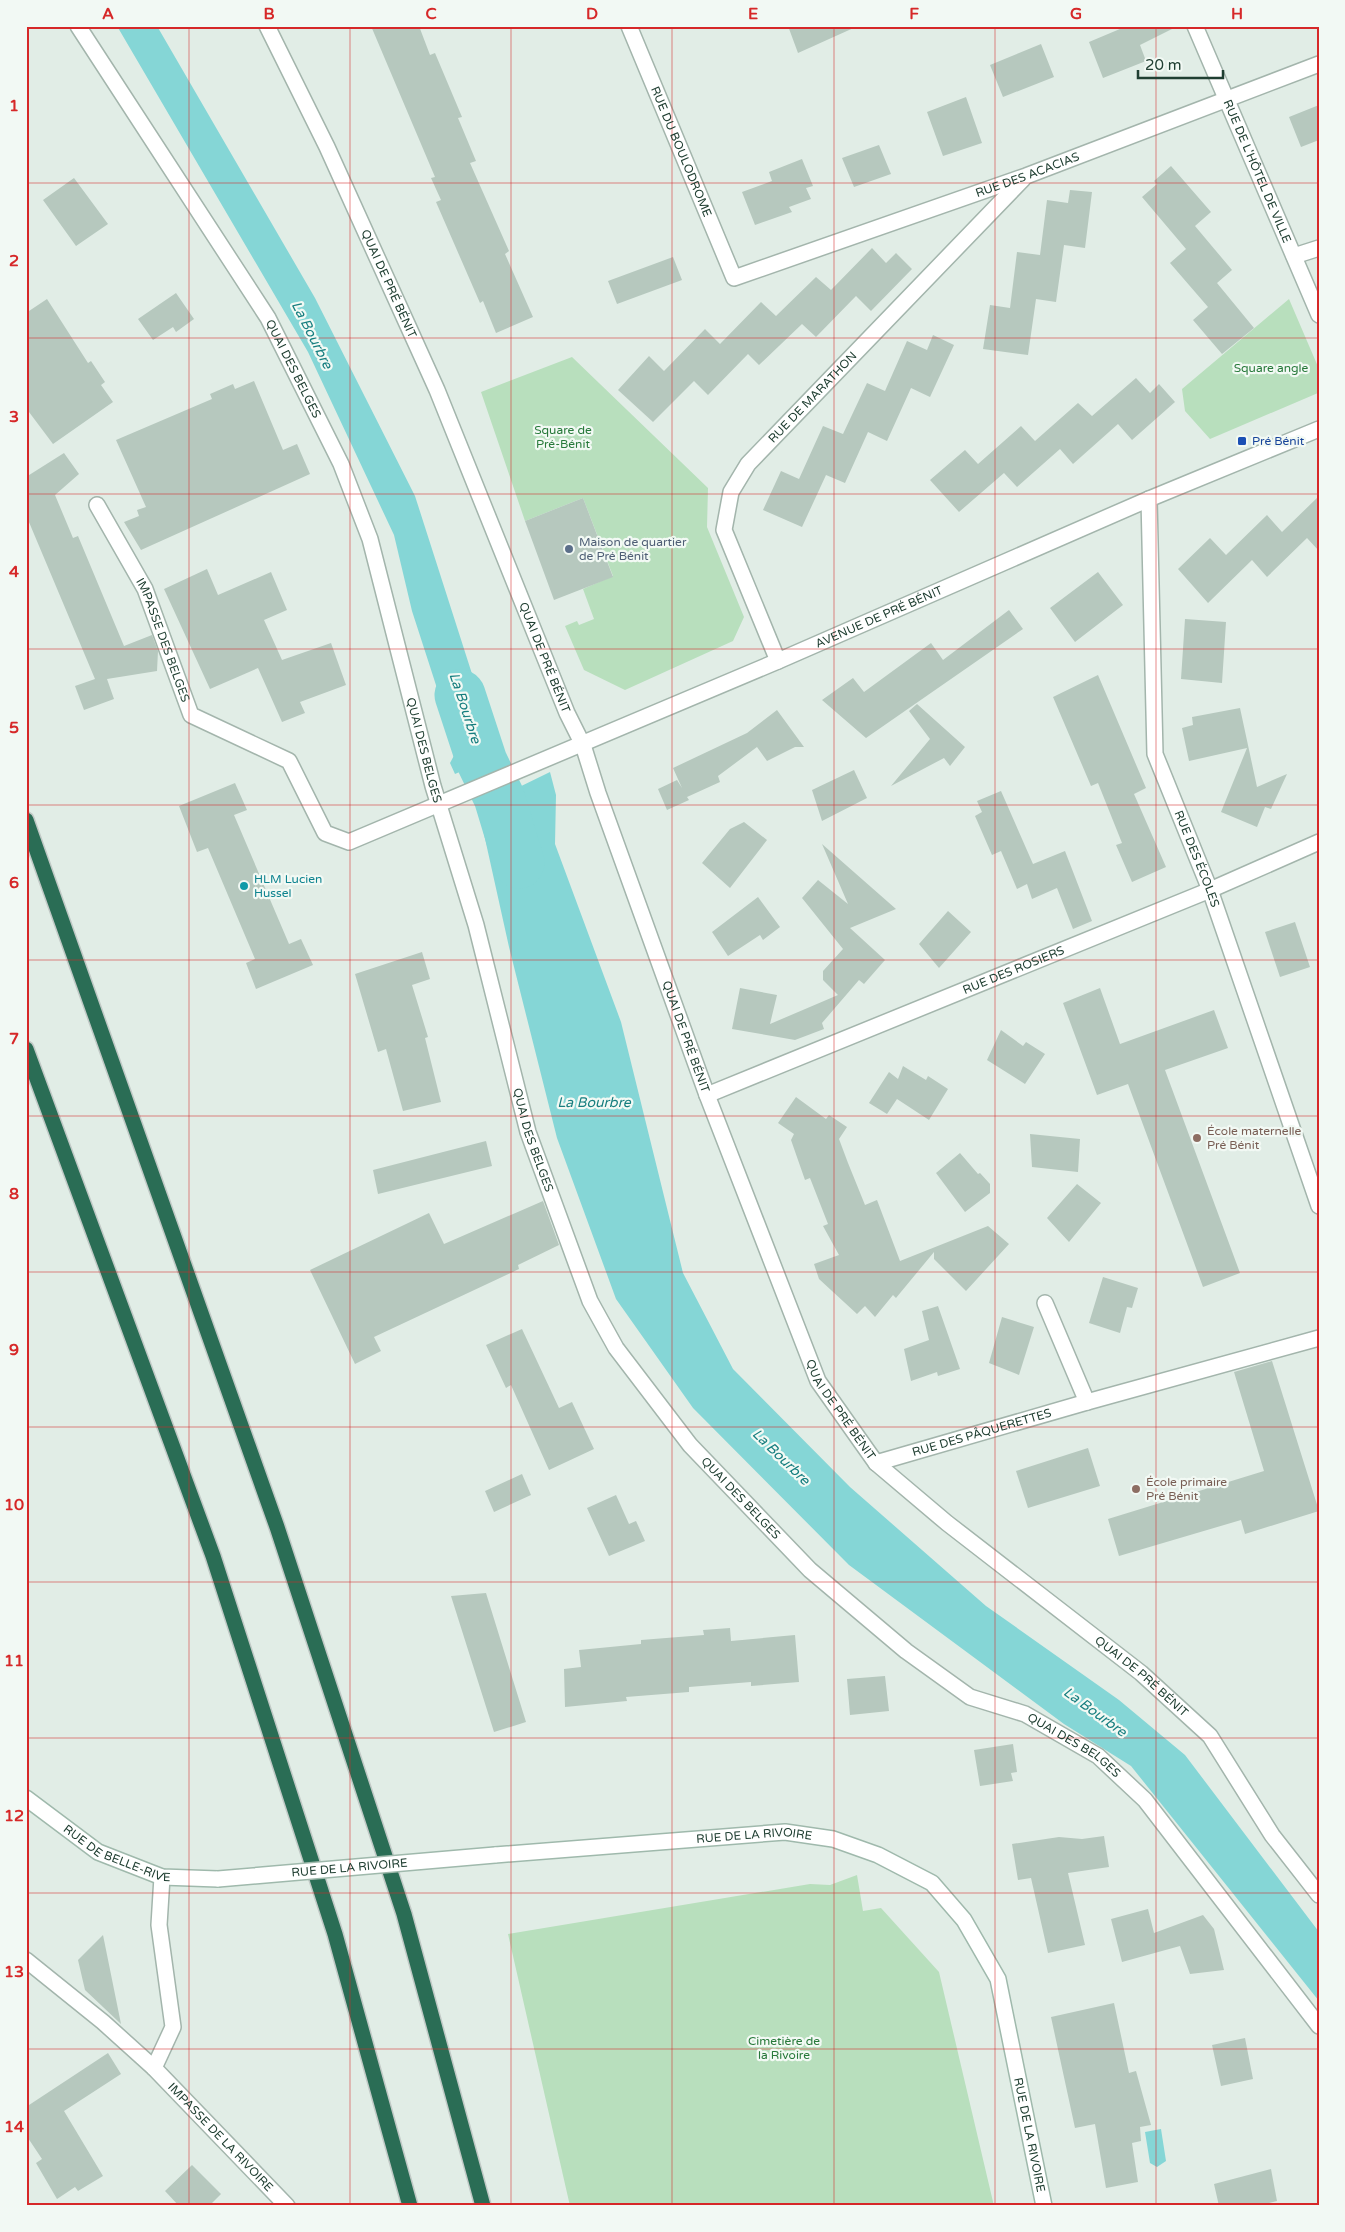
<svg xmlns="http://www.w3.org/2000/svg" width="1345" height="2232" font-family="'Varela Round',sans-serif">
  <rect width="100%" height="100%" fill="#e1ede6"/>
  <path fill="#b8dfbd" d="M 1289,299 L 1319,369 L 1318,393 L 1210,439 L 1185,411 L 1182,389 Z
    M 572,357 L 708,488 L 707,527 L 744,617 L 733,641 L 625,690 L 584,670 L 565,626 L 577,621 L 579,625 L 594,619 L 583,589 L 613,576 L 583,498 L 525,521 L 481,392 Z
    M 857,1875 L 863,1911 L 881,1908 L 939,1972 L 994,2206 L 570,2206 L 508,1934 L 810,1884 L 830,1885 Z"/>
  <path fill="#85d6d6" d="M 117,26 L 157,26 L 315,298 L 415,496 L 498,755 L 455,774 L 450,763 L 457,750 L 412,611 L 394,535 L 308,352 Z
    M 550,772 L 556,795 L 555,844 L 621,1022 L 683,1273 L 733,1369 L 850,1487 L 986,1606 L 1119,1700 L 1185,1755 L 1319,1932 L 1319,2001 L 1131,1766 L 1064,1724 L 849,1565 L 693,1408 L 616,1299 L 557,1138 L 509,947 L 478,807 Z
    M 1161,2129 L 1166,2161 L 1157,2167 L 1150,2163 L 1145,2132 Z"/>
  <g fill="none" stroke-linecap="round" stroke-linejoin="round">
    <path stroke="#85d6d6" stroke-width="51" d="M 460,695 L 482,762 L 499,797 L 519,863"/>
  </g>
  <path fill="#b6c8be" d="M 371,26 L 419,26 L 430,55 L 435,53 L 462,117 L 458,118 L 476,161 L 470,163 L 509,251 L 505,254 L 533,317 L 496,333 L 483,301 L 480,303 L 436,202 L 441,200 L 431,178 L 435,177 Z
    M 788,26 L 858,26 L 798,53 Z
    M 1127,26 L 1178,26 L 1140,45 L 1146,61 L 1103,78 L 1089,42 Z
    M 1041,44 L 1054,77 L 1003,97 L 990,65 Z
    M 966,97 L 982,143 L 943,156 L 927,112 Z
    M 1319,105 L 1319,140 L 1301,147 L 1289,117 Z
    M 879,145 L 891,174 L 854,187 L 842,158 Z
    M 802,159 L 813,186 L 806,188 L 811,199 L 789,207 L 792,212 L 755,225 L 742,192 L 772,181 L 769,172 Z
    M 1171,166 L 1211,212 L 1195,226 L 1232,270 L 1217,283 L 1254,328 L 1222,354 L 1193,320 L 1208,307 L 1170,263 L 1186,249 L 1142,197 L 1157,184 L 1154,181 Z
    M 74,178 L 108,224 L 76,246 L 43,200 Z
    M 1070,190 L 1092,192 L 1085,248 L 1064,245 L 1056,302 L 1036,299 L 1028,355 L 983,349 L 990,305 L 1010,308 L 1017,252 L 1040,255 L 1047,200 L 1068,203 Z
    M 872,248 L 886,263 L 896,253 L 912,269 L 871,311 L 856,296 L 816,337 L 802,324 L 759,365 L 748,354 L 708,395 L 694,381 L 653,422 L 618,390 L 649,356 L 664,371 L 705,329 L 720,344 L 761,302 L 776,316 L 816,277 L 831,290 Z
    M 673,257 L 682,280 L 617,304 L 608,281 Z
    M 176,293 L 194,319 L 176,332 L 173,327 L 153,340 L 138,319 Z
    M 47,299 L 88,363 L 91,361 L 105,382 L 101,385 L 113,402 L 53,444 L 26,408 L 26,313 Z
    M 933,335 L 954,345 L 930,397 L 911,388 L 887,441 L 868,432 L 845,483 L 826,475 L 802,527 L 763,510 L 781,471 L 799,479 L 823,426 L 843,434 L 867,383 L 885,391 L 907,341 L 927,350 Z
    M 1136,378 L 1150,393 L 1159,384 L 1175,402 L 1132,440 L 1118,424 L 1073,464 L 1060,449 L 1017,487 L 1004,473 L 959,512 L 930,480 L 965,450 L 978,464 L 1021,426 L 1035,441 L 1078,403 L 1092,416 Z
    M 254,381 L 283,450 L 297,444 L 310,474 L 141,550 L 124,522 L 139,516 L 137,510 L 146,507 L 116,440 L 212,399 L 210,394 L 233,384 L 235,389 Z
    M 64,453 L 79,474 L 55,495 L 73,538 L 78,536 L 124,646 L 152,635 L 158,651 L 157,671 L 107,679 L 114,699 L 84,710 L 75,686 L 95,679 L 26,515 L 26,477 Z
    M 1319,496 L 1319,551 L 1307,538 L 1267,577 L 1252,560 L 1208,603 L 1178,569 L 1210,538 L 1226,555 L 1267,515 L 1282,532 Z
    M 583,498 L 613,577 L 554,600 L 525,521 Z
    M 207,569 L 218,595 L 271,572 L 287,610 L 264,620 L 282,660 L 331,643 L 346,685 L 300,702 L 305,713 L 282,722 L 258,668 L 210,689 L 164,589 Z
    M 1098,572 L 1123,605 L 1075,642 L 1050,608 Z
    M 1009,610 L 1023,629 L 866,738 L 822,700 L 853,678 L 864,692 L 931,643 L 943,660 Z
    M 1185,619 L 1226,622 L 1222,683 L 1181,679 Z
    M 1098,675 L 1146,788 L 1134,794 L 1166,867 L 1132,882 L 1116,845 L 1122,843 L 1098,783 L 1091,786 L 1053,697 Z
    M 917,704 L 965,747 L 950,766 L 944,758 L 891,786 L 930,739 L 909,711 Z
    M 1240,708 L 1257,787 L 1287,774 L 1271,809 L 1265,807 L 1257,827 L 1221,812 L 1247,748 L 1189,761 L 1182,728 L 1193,725 L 1192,717 Z
    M 777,710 L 804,747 L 795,747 L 767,761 L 757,747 L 718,776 L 720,782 L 687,797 L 689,800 L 667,810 L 658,789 L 677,780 L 682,788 L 673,768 L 747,733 Z
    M 854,770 L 867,798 L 822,821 L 812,790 Z
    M 235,783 L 247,810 L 234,815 L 289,944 L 301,939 L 313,965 L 256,989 L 246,963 L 255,959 L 208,848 L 197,852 L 179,806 Z
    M 1001,791 L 1033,864 L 1065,851 L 1092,921 L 1073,929 L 1057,888 L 1032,899 L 1027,884 L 1017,889 L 1001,851 L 992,855 L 975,816 L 982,812 L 977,801 Z
    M 744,822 L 767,840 L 730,888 L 702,863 L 730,829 Z
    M 822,844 L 896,909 L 850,928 L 885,960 L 864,984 L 859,980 L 822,1023 L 824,1029 L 795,1040 L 732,1029 L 740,988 L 777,995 L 770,1024 L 838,995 L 823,980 L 823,971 L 843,949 L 802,898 L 818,880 L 848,904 Z
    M 758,897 L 780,927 L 763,940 L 760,935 L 728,956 L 712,932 Z
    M 948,911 L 971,932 L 939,968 L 919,944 Z
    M 1295,922 L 1310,967 L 1280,977 L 1265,932 Z
    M 422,952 L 430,979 L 412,985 L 428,1037 L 425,1038 L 441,1102 L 403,1111 L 386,1049 L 378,1052 L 355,974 Z
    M 1100,988 L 1120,1044 L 1214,1010 L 1228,1048 L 1165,1070 L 1240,1273 L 1203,1287 L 1128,1084 L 1097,1095 L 1063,1003 Z
    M 1001,1030 L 1023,1046 L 1026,1042 L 1045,1054 L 1025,1084 L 987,1060 Z
    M 903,1066 L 926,1080 L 928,1076 L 948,1089 L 929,1120 L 897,1099 L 887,1114 L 869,1103 L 889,1072 L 898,1079 Z
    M 796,1097 L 826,1119 L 829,1115 L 847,1127 L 839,1139 L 848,1163 L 865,1205 L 877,1200 L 900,1261 L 988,1226 L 1009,1244 L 966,1291 L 934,1259 L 934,1252 L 896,1298 L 893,1295 L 875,1317 L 865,1306 L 857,1314 L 819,1279 L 814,1264 L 839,1255 L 823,1226 L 828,1224 L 810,1178 L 805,1180 L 791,1140 L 794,1134 L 778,1123 Z
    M 1030,1134 L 1080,1139 L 1078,1172 L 1032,1167 Z
    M 486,1141 L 492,1166 L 378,1194 L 373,1170 Z
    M 960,1153 L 978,1174 L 980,1173 L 990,1184 L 990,1193 L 965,1212 L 936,1173 Z
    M 1077,1184 L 1101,1203 L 1069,1242 L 1047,1218 Z
    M 543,1201 L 559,1245 L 518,1265 L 519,1269 L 374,1337 L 381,1351 L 355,1364 L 310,1270 L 429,1213 L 444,1244 Z
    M 1103,1277 L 1138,1288 L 1132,1308 L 1127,1307 L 1120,1333 L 1089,1323 Z
    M 938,1306 L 960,1369 L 938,1376 L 937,1372 L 911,1381 L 904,1349 L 929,1340 L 922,1311 Z
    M 1002,1317 L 1034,1327 L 1019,1375 L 989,1363 Z
    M 522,1329 L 559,1408 L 572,1402 L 594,1449 L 549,1470 L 511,1385 L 506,1388 L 486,1345 Z
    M 1272,1361 L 1319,1511 L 1245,1534 L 1241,1520 L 1119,1556 L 1108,1519 L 1264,1471 L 1234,1372 Z
    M 1088,1448 L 1100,1486 L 1028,1508 L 1016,1471 Z
    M 522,1474 L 531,1495 L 494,1512 L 485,1491 Z
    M 616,1495 L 629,1524 L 636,1521 L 645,1541 L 609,1556 L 587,1508 Z
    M 486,1593 L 526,1722 L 494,1732 L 451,1596 Z
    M 730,1628 L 731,1641 L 795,1635 L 799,1682 L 751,1686 L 751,1682 L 689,1687 L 689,1692 L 626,1697 L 627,1701 L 565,1707 L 564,1669 L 581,1667 L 579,1650 L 641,1644 L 641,1640 L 704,1635 L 703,1630 Z
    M 885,1676 L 889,1711 L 850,1715 L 847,1679 Z
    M 1013,1744 L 1017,1772 L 1011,1773 L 1013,1781 L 980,1786 L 974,1750 Z
    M 1104,1836 L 1109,1867 L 1068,1873 L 1085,1945 L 1048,1953 L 1031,1878 L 1018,1880 L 1012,1844 L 1059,1837 L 1082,1839 Z
    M 1148,1909 L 1154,1933 L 1203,1915 L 1214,1929 L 1224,1970 L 1190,1974 L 1180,1946 L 1122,1962 L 1111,1919 Z
    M 103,1935 L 121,2024 L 85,1990 L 78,1960 Z
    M 1114,2003 L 1129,2073 L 1136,2071 L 1151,2125 L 1140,2127 L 1141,2141 L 1132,2143 L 1138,2182 L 1106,2188 L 1095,2124 L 1075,2128 L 1051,2017 Z
    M 1245,2038 L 1253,2079 L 1221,2086 L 1212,2045 Z
    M 108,2053 L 121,2074 L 64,2111 L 103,2176 L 78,2191 L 75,2187 L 57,2199 L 36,2163 L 42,2159 L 26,2135 L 26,2107 Z
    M 192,2165 L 221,2194 L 209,2206 L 179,2206 L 165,2191 Z
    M 1271,2169 L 1277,2201 L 1258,2206 L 1219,2206 L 1214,2184 Z"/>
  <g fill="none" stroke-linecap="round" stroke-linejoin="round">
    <defs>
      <g id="street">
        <path id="s1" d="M 78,26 L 268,318 L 341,464 L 370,539 L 433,786 L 476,925 L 528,1132 L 590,1301 L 616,1348 L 690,1445 L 810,1570 L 906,1651 L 970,1697 L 1025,1714 L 1098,1756 L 1145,1800 L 1319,2026"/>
        <path id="s2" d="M 267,26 L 327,147 L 437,390 L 567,713 L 583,745 L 598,793 L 707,1095 L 818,1381 L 876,1463 L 947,1523 L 1141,1673 L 1210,1736 L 1272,1835 L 1319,1895"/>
        <path id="s3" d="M 629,26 L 734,278 L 1026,176 L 1319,64"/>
        <path id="s4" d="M 1195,26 L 1319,315"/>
        <path d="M 1294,256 L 1319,248"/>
        <path id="s5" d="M 1149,499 L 1155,754 L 1210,890 L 1319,1206"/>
        <path id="s6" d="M 97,505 L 145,589 L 191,715 L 289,761 L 325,833 L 349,842 L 778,661 L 1149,499 L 1319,429"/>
        <path id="s7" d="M 778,661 L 724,530 L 731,492 L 748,464 L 1023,179"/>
        <path id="s8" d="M 707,1095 L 1210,890 L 1319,842"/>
        <path d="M 1045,1303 L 1087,1402"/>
        <path id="s9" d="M 876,1463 L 1087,1402 L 1319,1338"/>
        <path d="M 26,1960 L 103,2022 L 154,2068 L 173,2027 L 159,1925 L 162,1877"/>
        <path id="s10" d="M 154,2068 L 287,2206"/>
      </g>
      <g id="secondary">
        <path id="s11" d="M 26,1798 L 98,1852 L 162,1877 L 218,1879"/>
        <path id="s12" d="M 495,1855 L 785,1832 L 833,1839 L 878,1855 L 932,1883 L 964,1920 L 998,1979 L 1044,2206"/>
      </g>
      <path id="highway" d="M 26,820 L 277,1527 L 404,1914 L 483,2206
        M 26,1049 L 213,1556 L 335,1934 L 410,2206"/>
    </defs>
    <use href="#street" stroke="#a3b5ac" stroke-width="18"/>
    <use href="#secondary" stroke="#9fb9ac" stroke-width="18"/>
    <use href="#highway" stroke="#c1c9c6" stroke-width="18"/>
    <use href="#street" stroke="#fff" stroke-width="15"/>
    <use href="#secondary" stroke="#fff" stroke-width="15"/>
    <use href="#highway" stroke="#2a6d55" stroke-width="15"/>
    <defs>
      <g id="secondary-bridge">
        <path id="s13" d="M 218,1879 L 495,1855"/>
      </g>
    </defs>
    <use href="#secondary-bridge" stroke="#9fb9ac" stroke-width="18" stroke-linecap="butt"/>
    <use href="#secondary-bridge" stroke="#fff" stroke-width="15"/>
  </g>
  <path fill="none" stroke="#d62828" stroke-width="1" stroke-opacity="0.55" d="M 189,26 L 189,2206M 350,26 L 350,2206M 511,26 L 511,2206M 672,26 L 672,2206M 834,26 L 834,2206M 995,26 L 995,2206M 1156,26 L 1156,2206M 26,183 L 1319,183M 26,338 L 1319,338M 26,494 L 1319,494M 26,649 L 1319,649M 26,805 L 1319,805M 26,960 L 1319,960M 26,1116 L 1319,1116M 26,1272 L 1319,1272M 26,1427 L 1319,1427M 26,1582 L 1319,1582M 26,1738 L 1319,1738M 26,1893 L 1319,1893M 26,2049 L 1319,2049"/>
  <rect fill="#1a4fb4" stroke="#f2f9f4" stroke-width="2" x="1237" y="436" width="10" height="10" rx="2.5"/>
  <circle fill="#5c6f8a" stroke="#f2f9f4" stroke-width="2" cx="569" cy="549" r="5"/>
  <circle fill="#0f9aa8" stroke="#f2f9f4" stroke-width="2" cx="244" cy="886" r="5"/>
  <g fill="#8d6e63" stroke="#f2f9f4" stroke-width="2">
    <circle cx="1197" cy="1138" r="5"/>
    <circle cx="1136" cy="1489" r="5"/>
  </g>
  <g text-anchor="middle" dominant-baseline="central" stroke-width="4.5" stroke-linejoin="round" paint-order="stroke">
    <g font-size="12" fill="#203f32" stroke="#f2f9f4">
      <text stroke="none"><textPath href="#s3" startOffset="136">RUE DU BOULODROME</textPath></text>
      <text stroke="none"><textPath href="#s4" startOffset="158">RUE DE L'HÔTEL DE VILLE</textPath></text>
      <text stroke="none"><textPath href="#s3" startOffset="584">RUE DES ACACIAS</textPath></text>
      <text stroke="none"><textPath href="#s2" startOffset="285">QUAI DE PRÉ BÉNIT</textPath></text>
      <text stroke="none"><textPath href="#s1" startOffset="405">QUAI DES BELGES</textPath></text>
      <text stroke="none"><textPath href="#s7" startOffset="306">RUE DE MARATHON</textPath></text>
      <text stroke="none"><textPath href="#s6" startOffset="1021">AVENUE DE PRÉ BÉNIT</textPath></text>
      <text stroke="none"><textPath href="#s6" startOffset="151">IMPASSE DES BELGES</textPath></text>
      <text stroke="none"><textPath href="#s2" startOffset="690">QUAI DE PRÉ BÉNIT</textPath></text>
      <text stroke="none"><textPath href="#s1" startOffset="810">QUAI DES BELGES</textPath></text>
      <text stroke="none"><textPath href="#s5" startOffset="368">RUE DES ÉCOLES</textPath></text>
      <text stroke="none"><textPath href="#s8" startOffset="331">RUE DES ROSIERS</textPath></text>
      <text stroke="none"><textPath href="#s2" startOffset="1095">QUAI DE PRÉ BÉNIT</textPath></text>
      <text stroke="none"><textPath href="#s1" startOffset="1215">QUAI DES BELGES</textPath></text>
      <text stroke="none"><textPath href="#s2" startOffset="1500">QUAI DE PRÉ BÉNIT</textPath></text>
      <text stroke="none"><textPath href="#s9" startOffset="110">RUE DES PÂQUERETTES</textPath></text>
      <text stroke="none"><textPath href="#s1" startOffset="1635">QUAI DES BELGES</textPath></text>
      <text stroke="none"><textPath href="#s2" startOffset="1905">QUAI DE PRÉ BÉNIT</textPath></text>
      <text stroke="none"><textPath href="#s1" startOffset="2055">QUAI DES BELGES</textPath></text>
      <text stroke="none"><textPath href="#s12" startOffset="260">RUE DE LA RIVOIRE</textPath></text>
      <text stroke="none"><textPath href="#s11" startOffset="108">RUE DE BELLE-RIVE</textPath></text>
      <text stroke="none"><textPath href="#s13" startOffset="132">RUE DE LA RIVOIRE</textPath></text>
      <text stroke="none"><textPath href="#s12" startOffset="724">RUE DE LA RIVOIRE</textPath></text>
      <text stroke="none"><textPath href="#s10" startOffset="96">IMPASSE DE LA RIVOIRE</textPath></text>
    </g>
    <g font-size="12" fill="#27793a" stroke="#f2f9f4">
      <text x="1271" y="368">Square angle</text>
      <text x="563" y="430">Square de<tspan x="563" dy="14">Pré-Bénit</tspan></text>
      <text x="784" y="2041">Cimetière de<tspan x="784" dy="14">la Rivoire</tspan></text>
    </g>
    <g font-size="12" fill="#164399" stroke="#f2f9f4" text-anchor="start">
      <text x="1252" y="441">Pré Bénit</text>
    </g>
    <g font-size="12" fill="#4e5e75" stroke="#f2f9f4" text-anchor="start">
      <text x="579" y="542">Maison de quartier<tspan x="579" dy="14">de Pré Bénit</tspan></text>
    </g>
    <g font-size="12" fill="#0d838f" stroke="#f2f9f4" text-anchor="start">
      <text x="254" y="879">HLM Lucien<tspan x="254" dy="14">Hussel</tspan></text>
    </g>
    <g font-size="12" fill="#785e54" stroke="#f2f9f4" text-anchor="start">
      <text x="1207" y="1131">École maternelle<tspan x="1207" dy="14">Pré Bénit</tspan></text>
      <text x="1146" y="1482">École primaire<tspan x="1146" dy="14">Pré Bénit</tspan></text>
    </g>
    <g font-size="14" font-style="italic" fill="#167e7f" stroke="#f2f9f4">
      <text transform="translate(312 335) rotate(63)">La Bourbre</text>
      <text transform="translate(465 708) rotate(72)">La Bourbre</text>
      <text x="594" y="1102">La Bourbre</text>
      <text transform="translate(781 1457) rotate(44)">La Bourbre</text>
      <text transform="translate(1095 1712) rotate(36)">La Bourbre</text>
    </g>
  </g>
  <rect width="1345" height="2232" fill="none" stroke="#f2f9f4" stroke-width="55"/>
  <path d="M1138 70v8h85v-8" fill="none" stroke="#203f32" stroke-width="2.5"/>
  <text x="1145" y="70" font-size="15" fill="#203f32" stroke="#f2f9f4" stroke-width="4" paint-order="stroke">20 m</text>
  <rect x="28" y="28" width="1290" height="2176" fill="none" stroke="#d62828" stroke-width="2"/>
  <g font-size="16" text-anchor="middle" font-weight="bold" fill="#d62828">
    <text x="108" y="19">A</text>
    <text x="269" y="19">B</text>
    <text x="431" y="19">C</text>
    <text x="592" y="19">D</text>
    <text x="753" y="19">E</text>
    <text x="914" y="19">F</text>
    <text x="1076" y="19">G</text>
    <text x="1237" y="19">H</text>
    <text x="14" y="111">1</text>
    <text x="14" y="266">2</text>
    <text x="14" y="422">3</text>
    <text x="14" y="577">4</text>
    <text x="14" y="733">5</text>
    <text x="14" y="888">6</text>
    <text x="14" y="1044">7</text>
    <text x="14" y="1199">8</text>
    <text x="14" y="1355">9</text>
    <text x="14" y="1510">10</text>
    <text x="14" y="1666">11</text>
    <text x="14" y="1821">12</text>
    <text x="14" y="1977">13</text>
    <text x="14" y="2132">14</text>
  </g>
</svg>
